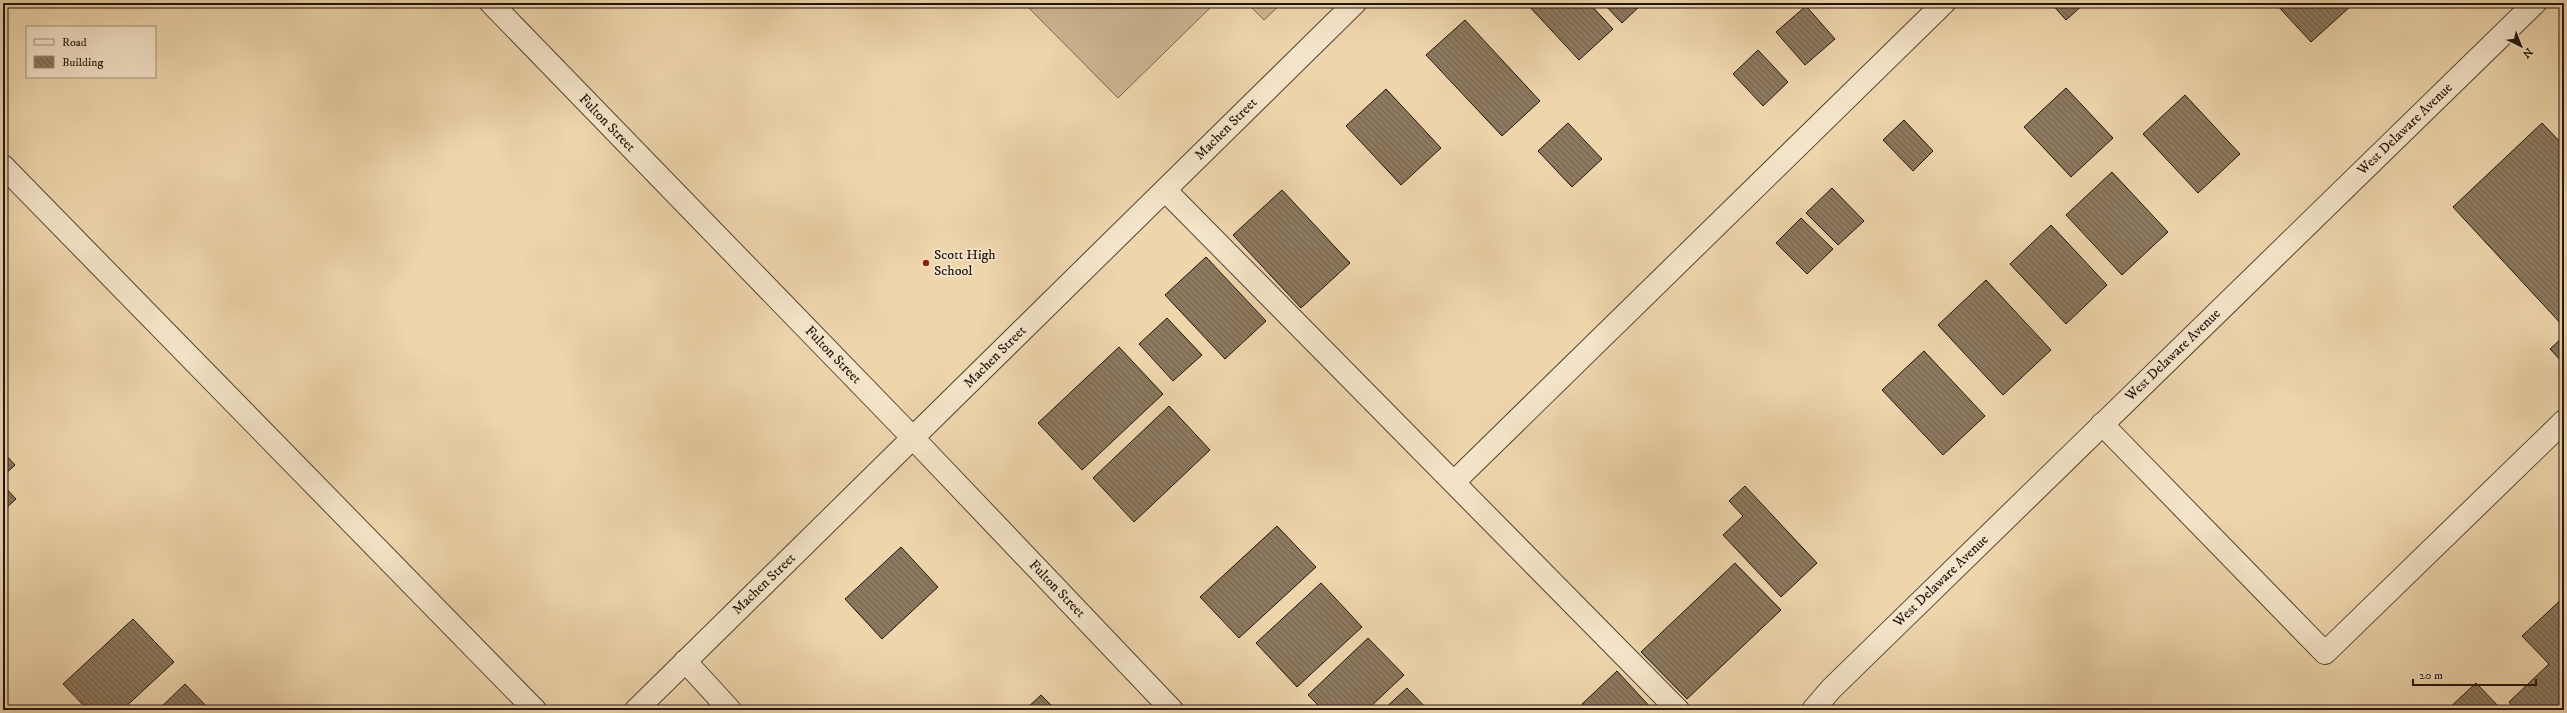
<svg xmlns="http://www.w3.org/2000/svg" width="2567" height="713" font-family="'IM FELL DW Pica',serif">
  <defs>
    <pattern id="building-back-hatch" width="6" height="6" patternUnits="userSpaceOnUse"><rect width="6" height="6" fill="#8c795f"/><path d="M-1 5l2 2M0 0l6 6M5-1l2 2" fill="none" stroke="#72624d"/></pattern>
  </defs>
  <rect width="100%" height="100%" fill="#eed5ac"/>
  <filter id="stains"><feTurbulence type="fractalNoise" baseFrequency=".005" numOctaves="4"/><feColorMatrix values="0 0 0 0 .2 0 0 0 0 .09 0 0 0 0 .02 0 0 0 .5 -.17"/></filter>
  <radialGradient id="worn" r=".72"><stop offset=".6" stop-color="#630" stop-opacity="0"/><stop offset="1" stop-color="#630" stop-opacity=".3"/></radialGradient>
  <path fill="#cbb491" stroke="#76644e" d="M 1024,3 L 1215,3 L 1118,98 Z
    M 1247,3 L 1282,3 L 1264,20 Z"/>
  <path fill="url(#building-back-hatch)" stroke="#21150b" d="M 1526,3 L 1589,3 L 1613,29 L 1579,60 Z
    M 1603,3 L 1643,3 L 1622,23 Z
    M 2051,3 L 2085,3 L 2066,20 Z
    M 2275,3 L 2350,3 L 2352,5 L 2311,42 Z
    M 1806,6 L 1835,39 L 1805,65 L 1776,32 Z
    M 1465,20 L 1540,101 L 1502,136 L 1426,55 Z
    M 1758,50 L 1788,82 L 1763,106 L 1733,74 Z
    M 2066,88 L 2113,138 L 2071,177 L 2024,127 Z
    M 1386,89 L 1441,148 L 1401,185 L 1346,126 Z
    M 2185,95 L 2240,154 L 2198,193 L 2143,134 Z
    M 1904,120 L 1933,151 L 1913,171 L 1883,140 Z
    M 1568,123 L 1602,159 L 1572,187 L 1538,151 Z
    M 2542,123 L 2564,146 L 2564,327 L 2453,207 Z
    M 2112,172 L 2168,232 L 2122,275 L 2066,215 Z
    M 1832,188 L 1864,221 L 1838,245 L 1806,213 Z
    M 1282,190 L 1350,263 L 1301,308 L 1233,235 Z
    M 1801,218 L 1833,249 L 1807,274 L 1776,243 Z
    M 2051,225 L 2107,285 L 2066,324 L 2010,264 Z
    M 1206,257 L 1266,321 L 1225,359 L 1165,295 Z
    M 1986,280 L 2051,350 L 2003,395 L 1938,325 Z
    M 1167,318 L 1202,355 L 1173,381 L 1139,344 Z
    M 2564,336 L 2564,364 L 2550,349 Z
    M 1119,347 L 1163,394 L 1082,470 L 1038,423 Z
    M 1924,351 L 1985,416 L 1943,455 L 1882,390 Z
    M 1169,406 L 1210,450 L 1134,522 L 1093,478 Z
    M 3,452 L 15,465 L 3,476 Z
    M 3,485 L 16,499 L 3,511 Z
    M 1745,486 L 1817,563 L 1781,597 L 1723,535 L 1743,516 L 1729,501 Z
    M 1277,526 L 1316,567 L 1239,638 L 1200,597 Z
    M 901,547 L 938,587 L 882,639 L 845,599 Z
    M 1735,563 L 1781,610 L 1687,699 L 1641,652 Z
    M 1321,583 L 1362,627 L 1297,687 L 1256,643 Z
    M 2564,597 L 2564,710 L 2516,710 L 2509,702 L 2549,664 L 2522,636 Z
    M 133,619 L 174,662 L 122,710 L 88,710 L 63,684 Z
    M 1368,638 L 1404,675 L 1367,710 L 1323,710 L 1308,695 Z
    M 1617,671 L 1653,710 L 1588,710 L 1582,704 Z
    M 2476,683 L 2502,710 L 2447,710 Z
    M 185,684 L 210,710 L 158,710 Z
    M 1407,688 L 1428,710 L 1383,710 Z
    M 1041,695 L 1056,710 L 1025,710 Z"/>
  <g fill="none" stroke-linecap="round" stroke-linejoin="round">
    <defs>
      <path id="service" d="M 3,166 L 535,710
        M 1165,190 L 1678,710
        M 2102,424 L 2325,653 L 2564,421
        M 1454,482 L 1944,3
        M 685,661 L 730,710"/>
      <path id="minor" d="M 491,3 L 913,438 L 1172,710
        M 636,710 L 1355,3"/>
      <path id="tertiary" d="M 1813,710 L 1831,689 L 2535,3"/>
    </defs>
    <use href="#service" stroke="#544533" stroke-width="24"/>
    <use href="#minor" stroke="#544533" stroke-width="24"/>
    <use href="#tertiary" stroke="#544533" stroke-width="24"/>
    <use href="#service" stroke="#f4e4c9" stroke-width="22"/>
    <use href="#minor" stroke="#f4e4c9" stroke-width="22"/>
    <use href="#tertiary" stroke="#f4e4c9" stroke-width="22"/>
  </g>
  <circle fill="#8f2418" stroke="#f4e4c9" stroke-width="1.5" cx="926" cy="263" r="4"/>
  <g text-anchor="middle" dominant-baseline="central" stroke-width="3.5" stroke-linejoin="round" paint-order="stroke">
    <g font-size="14" fill="#21150b" stroke="#f4e4c9">
      <text transform="translate(607 123) rotate(46)">Fulton Street</text>
      <text transform="translate(1226 129) rotate(-45)">Machen Street</text>
      <text transform="translate(2405 129) rotate(-44)">West Delaware Avenue</text>
      <text transform="translate(833 355) rotate(46)">Fulton Street</text>
      <text transform="translate(2173 355) rotate(-44)">West Delaware Avenue</text>
      <text transform="translate(995 357) rotate(-45)">Machen Street</text>
      <text transform="translate(1941 581) rotate(-44)">West Delaware Avenue</text>
      <text transform="translate(764 584) rotate(-44)">Machen Street</text>
      <text transform="translate(1057 589) rotate(46)">Fulton Street</text>
    </g>
    <g font-size="14" fill="#21150b" stroke="#f4e4c9" text-anchor="start">
      <text x="934" y="255">Scott High<tspan x="934" dy="16">School</tspan></text>
    </g>
  </g>
  <rect width="2567" height="713" fill="none" stroke="#eed5ac" stroke-width="16"/>
  <rect x="4" y="4" width="2559" height="705" fill="none" stroke="#21150b" stroke-width="2"/>
  <rect x="8" y="8" width="2551" height="697" fill="none" stroke="#21150b"/>
  <rect x="26" y="26" width="130" height="52" fill="#f4e4c9" stroke="#a0917d"/>
  <rect x="34" y="39" width="20" height="6" fill="#f4e4c9" stroke="#a0917d"/>
  <text x="62" y="46" font-size="12" fill="#21150b">Road</text>
  <rect x="34" y="56" width="20" height="12" fill="url(#building-back-hatch)" stroke="#a0917d"/>
  <text x="62" y="66" font-size="12" fill="#21150b">Building</text>
  <g transform="translate(2521 46) rotate(137)" stroke="#f4e4c9" stroke-width="3" paint-order="stroke">
  <path d="M0-3L7 15L0 10L-7 15Z" fill="#21150b"/>
  <text y="-6" font-size="11" font-weight="bold" text-anchor="middle" fill="#21150b">N</text>
  </g>
  <path d="M2413 679v6h123v-6" fill="none" stroke="#21150b" stroke-width="2"/>
  <text x="2419" y="679" font-size="12" fill="#21150b" stroke="#f4e4c9" stroke-width="3" paint-order="stroke">20 m</text>
  <rect width="100%" height="100%" filter="url(#stains)"/>
  <rect width="100%" height="100%" fill="url(#worn)"/>
</svg>
